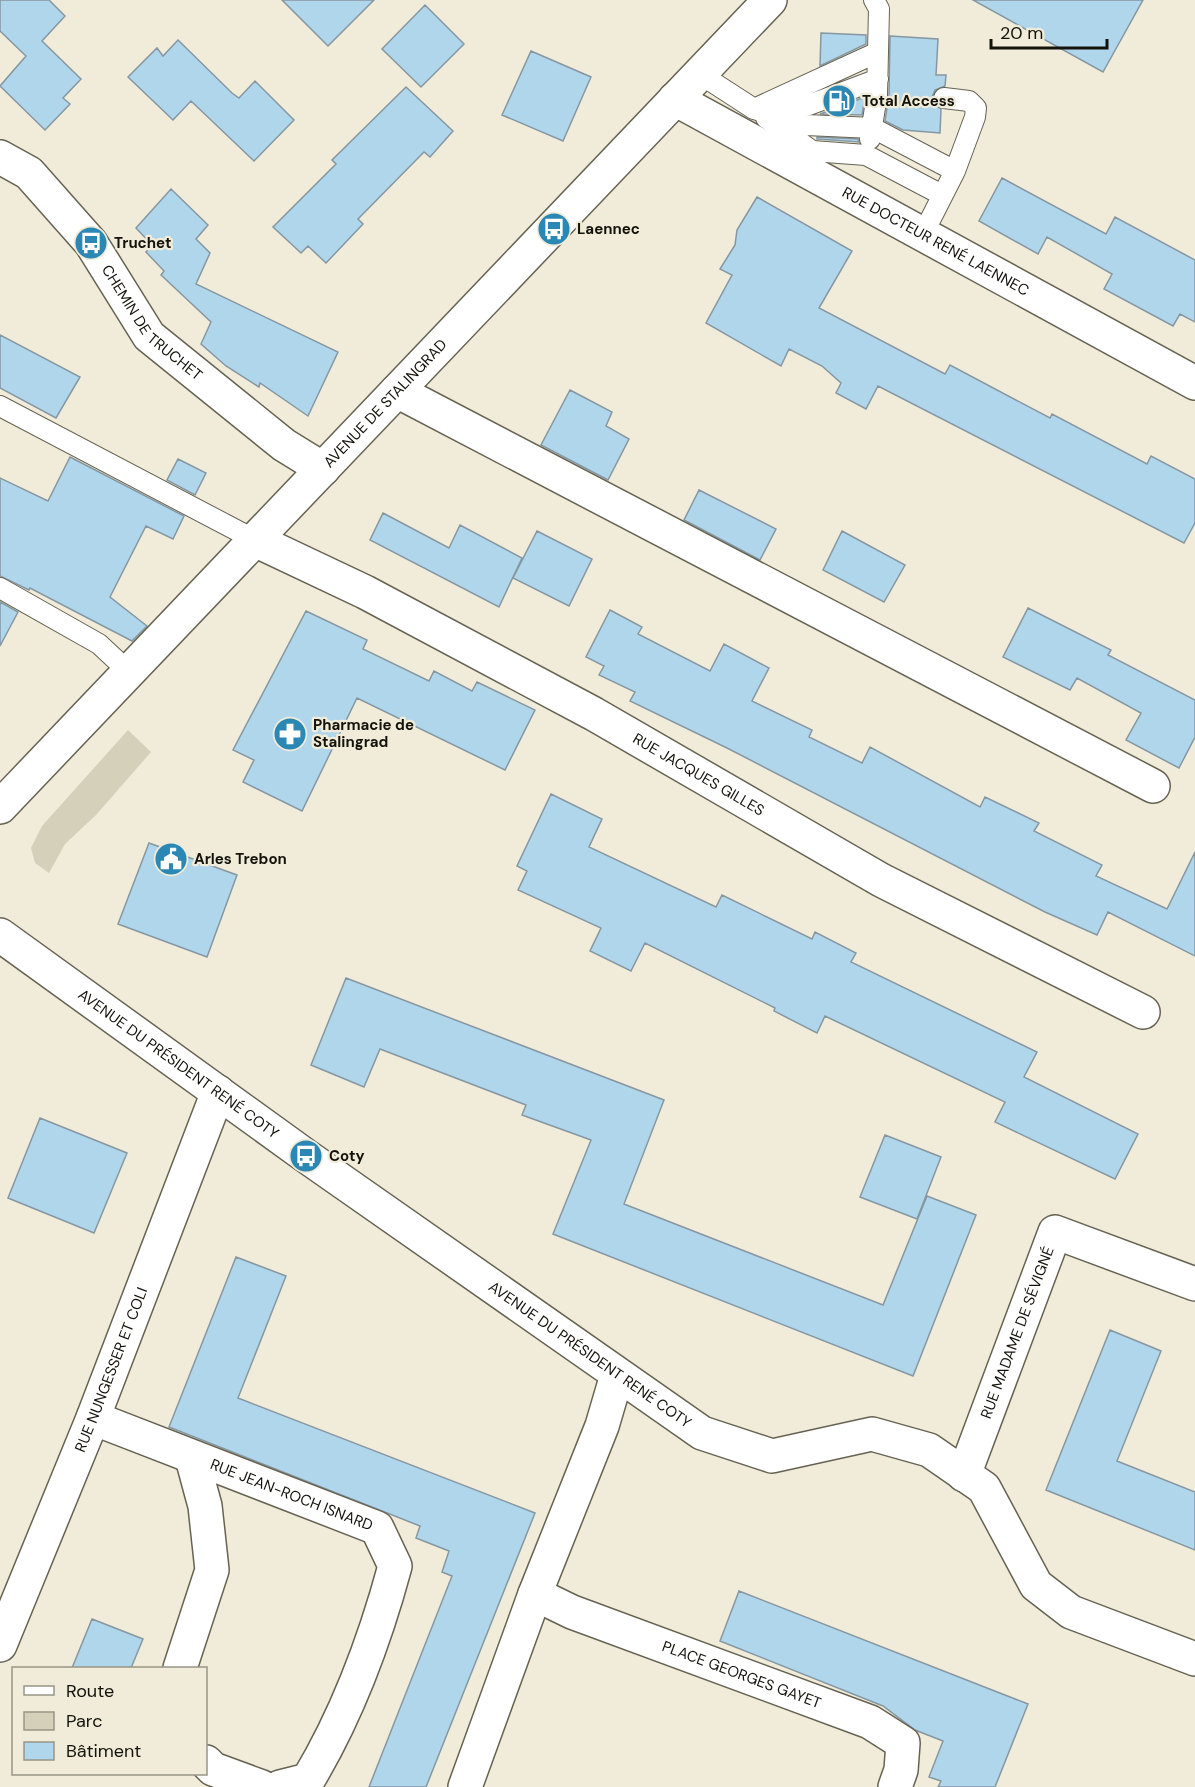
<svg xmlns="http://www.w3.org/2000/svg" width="1195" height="1787" font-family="'DM Sans',sans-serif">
  <rect width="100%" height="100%" fill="#f0ecd9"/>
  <path fill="#d4d0ba" d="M 128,730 L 151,752 L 96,815 L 65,844 L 49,873 L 35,863 L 31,848 L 42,826 Z"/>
  <path fill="#b0d6ec" stroke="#8697a2" stroke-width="1.5" d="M 0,0 L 49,0 L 65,16 L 42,41 L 81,79 L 63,98 L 70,104 L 45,130 L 0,86 L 26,56 L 0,31 Z
    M 282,0 L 374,0 L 328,46 Z
    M 973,0 L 1143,0 L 1103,72 Z
    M 425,5 L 464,44 L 421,87 L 382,49 Z
    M 821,33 L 866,35 L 866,44 L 820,66 Z
    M 890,36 L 938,39 L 936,75 L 946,75 L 945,86 L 935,90 L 932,97 L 933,103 L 941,109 L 940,133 L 903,130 L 885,121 L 889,95 Z
    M 178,40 L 232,93 L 239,98 L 255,81 L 294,120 L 254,161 L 191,101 L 173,120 L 128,77 L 157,48 L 163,56 Z
    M 531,51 L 591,77 L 563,141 L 502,115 Z
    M 406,87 L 453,131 L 430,157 L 424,152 L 358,219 L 363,224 L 326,263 L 308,246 L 301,253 L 273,227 L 336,164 L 332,160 Z
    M 865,97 L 862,115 L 820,114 Z
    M 817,137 L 858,139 L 859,142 L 817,139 Z
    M 1002,178 L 1106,234 L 1115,217 L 1195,260 L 1195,322 L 1180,314 L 1173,326 L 1104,289 L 1112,274 L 1047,237 L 1038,254 L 979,221 Z
    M 171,189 L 208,225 L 196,239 L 210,253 L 196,284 L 338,352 L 308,416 L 260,383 L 259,387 L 226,366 L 201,344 L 211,322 L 161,275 L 164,271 L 146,252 L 152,245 L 136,228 Z
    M 757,197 L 852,251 L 819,308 L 945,374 L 950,365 L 1050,418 L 1052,414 L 1147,464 L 1151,456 L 1195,479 L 1195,523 L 1184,543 L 878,386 L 866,409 L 836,393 L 841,383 L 822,366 L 789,349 L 781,366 L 706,323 L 732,275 L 720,269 L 735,245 L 737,230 Z
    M 0,335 L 80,377 L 56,418 L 0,388 Z
    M 570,390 L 612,412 L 606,426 L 629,439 L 608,480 L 541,445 Z
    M 70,457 L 184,516 L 173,539 L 146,526 L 110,597 L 147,626 L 132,641 L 30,588 L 29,590 L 0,576 L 0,478 L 48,501 Z
    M 178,459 L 206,473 L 195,495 L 167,480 Z
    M 699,490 L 776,529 L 760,560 L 684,520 Z
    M 383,513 L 449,548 L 460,525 L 522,558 L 499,607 L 370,540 Z
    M 537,531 L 592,559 L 569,606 L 513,578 Z
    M 842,531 L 905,565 L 884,602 L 823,570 Z
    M 0,602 L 18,612 L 0,646 Z
    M 1028,608 L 1111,650 L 1108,655 L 1195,700 L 1195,737 L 1179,768 L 1126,740 L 1141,713 L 1077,678 L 1070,690 L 1003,657 Z
    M 610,610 L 642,627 L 638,634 L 710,671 L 724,644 L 769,668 L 752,701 L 812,730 L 809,737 L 862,763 L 870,747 L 980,807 L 985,797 L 1039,823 L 1034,831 L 1102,865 L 1096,876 L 1167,909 L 1195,852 L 1195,956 L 1108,912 L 1097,935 L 1045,912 L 727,748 L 630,701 L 635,692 L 599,675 L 604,666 L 586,657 Z
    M 306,611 L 367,640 L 363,649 L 429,681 L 434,671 L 472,691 L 477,682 L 535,710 L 505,770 L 357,698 L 302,811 L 243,782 L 254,760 L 233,750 Z
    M 551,794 L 602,819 L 589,847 L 716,907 L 722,895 L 812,939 L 815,932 L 856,953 L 851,962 L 1037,1052 L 1024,1077 L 1138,1134 L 1115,1179 L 995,1122 L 1005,1102 L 825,1016 L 817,1033 L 774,1011 L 775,1008 L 645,943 L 631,971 L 590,951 L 601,928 L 518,890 L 527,871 L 517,866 Z
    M 149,843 L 237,875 L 207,957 L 118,924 Z
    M 346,978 L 664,1100 L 624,1204 L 883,1305 L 927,1196 L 976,1215 L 913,1376 L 553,1234 L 591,1140 L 522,1115 L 526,1105 L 380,1049 L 364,1087 L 311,1065 Z
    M 40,1118 L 127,1153 L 94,1233 L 8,1198 Z
    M 885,1135 L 941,1157 L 917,1219 L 860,1197 Z
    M 236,1257 L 286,1276 L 238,1398 L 535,1513 L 426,1787 L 369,1787 L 452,1576 L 442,1572 L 449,1551 L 416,1538 L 420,1526 L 169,1427 Z
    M 1110,1330 L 1161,1351 L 1117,1461 L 1195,1492 L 1195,1550 L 1046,1490 Z
    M 739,1591 L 1028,1704 L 995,1787 L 938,1787 L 941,1781 L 929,1777 L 943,1741 L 915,1730 L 883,1706 L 720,1641 Z
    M 92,1619 L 143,1639 L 131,1668 L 72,1668 Z"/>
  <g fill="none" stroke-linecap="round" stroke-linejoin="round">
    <defs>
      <path id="lane" d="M 700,74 L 754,109 L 806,125 L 873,128 L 955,171
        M 766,108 L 809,105 L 878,79
        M 754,109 L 878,52
        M 766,118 L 812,151 L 866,155 L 942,195
        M 870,139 L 877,95 L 879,9 L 874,0
        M 923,234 L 955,171 L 975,117 L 976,108 L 969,101 L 944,98
        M 0,406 L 255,540
        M 0,588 L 99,644 L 129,672"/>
      <g id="street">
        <path id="s1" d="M 675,99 L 1195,383"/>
        <path d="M 397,391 L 1153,786"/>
        <path id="s2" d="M 255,540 L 365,592 L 594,714 L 881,880 L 1143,1012"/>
        <path id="s3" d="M 0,935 L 306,1156 L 702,1433 L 772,1456 L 872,1434 L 929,1450 L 984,1488 L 1036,1585 L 1071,1612 L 1195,1659"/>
        <path id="s4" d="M 93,1418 L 377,1528 L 395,1566 C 375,1640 347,1715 308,1780 L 280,1787"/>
        <path id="s5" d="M 964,1475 L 1055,1232 L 1195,1284"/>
        <path id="s6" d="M 535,1594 L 572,1612 L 870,1722 L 903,1743 L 901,1770 L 895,1787"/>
        <path id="s7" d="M 0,1645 L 93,1418 L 218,1092"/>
        <path d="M 180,1668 L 212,1570 L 205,1506 L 192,1458"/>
        <path d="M 206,1762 L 213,1769 L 262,1787"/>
        <path d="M 465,1787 L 535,1594 L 602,1426 L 617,1375"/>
      </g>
      <g id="secondary">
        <path id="s8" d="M 0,157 L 29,173 L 91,243 L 149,336 L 284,445 L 323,469"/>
        <path id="s9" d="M 0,807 L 770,0"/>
      </g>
    </defs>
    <use href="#lane" stroke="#666353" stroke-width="22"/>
    <use href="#street" stroke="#666353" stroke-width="36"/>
    <use href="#secondary" stroke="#666353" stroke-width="36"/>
    <use href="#lane" stroke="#fff" stroke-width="20"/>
    <use href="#street" stroke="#fff" stroke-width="33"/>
    <use href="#secondary" stroke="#fff" stroke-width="33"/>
  </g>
  <defs>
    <symbol id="fuel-disc" viewBox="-11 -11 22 22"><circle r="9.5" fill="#2b87b4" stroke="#f0ecd9"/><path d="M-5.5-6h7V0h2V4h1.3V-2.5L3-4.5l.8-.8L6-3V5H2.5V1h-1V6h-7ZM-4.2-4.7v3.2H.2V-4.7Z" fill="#fff"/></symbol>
    <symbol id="bus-disc" viewBox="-11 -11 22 22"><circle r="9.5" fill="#2b87b4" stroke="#f0ecd9"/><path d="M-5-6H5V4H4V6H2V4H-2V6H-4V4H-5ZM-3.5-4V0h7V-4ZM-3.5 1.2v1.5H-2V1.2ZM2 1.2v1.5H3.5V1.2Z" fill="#fff"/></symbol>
    <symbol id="pharmacy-disc" viewBox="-11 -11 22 22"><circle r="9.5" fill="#2b87b4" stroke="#f0ecd9"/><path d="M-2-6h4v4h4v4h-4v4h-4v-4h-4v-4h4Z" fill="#fff"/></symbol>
    <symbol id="civic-disc" viewBox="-11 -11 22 22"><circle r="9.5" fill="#2b87b4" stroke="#f0ecd9"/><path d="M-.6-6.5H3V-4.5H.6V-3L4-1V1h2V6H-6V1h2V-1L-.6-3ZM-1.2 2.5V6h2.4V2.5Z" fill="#fff"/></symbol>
  </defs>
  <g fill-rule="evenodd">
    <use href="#fuel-disc" x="820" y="82" width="38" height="38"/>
    <use href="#bus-disc" x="535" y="210" width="38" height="38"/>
    <use href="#bus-disc" x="72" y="224" width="38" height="38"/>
    <use href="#pharmacy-disc" x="271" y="715" width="38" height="38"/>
    <use href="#civic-disc" x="152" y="840" width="38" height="38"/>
    <use href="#bus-disc" x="287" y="1137" width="38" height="38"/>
  </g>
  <g text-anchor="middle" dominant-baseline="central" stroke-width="4.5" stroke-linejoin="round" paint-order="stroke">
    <g font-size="15" font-weight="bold" fill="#13120b" stroke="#f0ecd9" text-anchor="start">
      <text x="862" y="101">Total Access</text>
      <text x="577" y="229">Laennec</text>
      <text x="114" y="243">Truchet</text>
      <text x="313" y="725">Pharmacie de<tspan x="313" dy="17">Stalingrad</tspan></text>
      <text x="194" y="859">Arles Trebon</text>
      <text x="329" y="1156">Coty</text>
    </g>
    <g font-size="15" fill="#13120b" stroke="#f0ecd9">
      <text stroke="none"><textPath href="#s1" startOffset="297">RUE DOCTEUR RENÉ LAENNEC</textPath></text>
      <text stroke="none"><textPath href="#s8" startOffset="228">CHEMIN DE TRUCHET</textPath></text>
      <text stroke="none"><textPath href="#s9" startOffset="558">AVENUE DE STALINGRAD</textPath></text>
      <text stroke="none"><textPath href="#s2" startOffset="502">RUE JACQUES GILLES</textPath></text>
      <text stroke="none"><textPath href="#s3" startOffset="220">AVENUE DU PRÉSIDENT RENÉ COTY</textPath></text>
      <text stroke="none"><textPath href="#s5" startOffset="152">RUE MADAME DE SÉVIGNÉ</textPath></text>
      <text stroke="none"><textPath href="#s3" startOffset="724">AVENUE DU PRÉSIDENT RENÉ COTY</textPath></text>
      <text stroke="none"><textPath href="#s7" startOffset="297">RUE NUNGESSER ET COLI</textPath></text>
      <text stroke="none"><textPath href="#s4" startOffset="213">RUE JEAN-ROCH ISNARD</textPath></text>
      <text stroke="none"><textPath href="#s6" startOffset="222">PLACE GEORGES GAYET</textPath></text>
    </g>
  </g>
  <rect x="12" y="1667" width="195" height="108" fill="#f0ecd9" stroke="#989587" stroke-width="1.5"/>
  <rect x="24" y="1686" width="30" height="9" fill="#ffffff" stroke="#989587" stroke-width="1.5"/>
  <text x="66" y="1697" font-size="18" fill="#13120b">Route</text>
  <rect x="24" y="1712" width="30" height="18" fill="#d4d0ba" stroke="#989587" stroke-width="1.5"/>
  <text x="66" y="1727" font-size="18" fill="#13120b">Parc</text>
  <rect x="24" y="1742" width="30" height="18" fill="#b0d6ec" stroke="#989587" stroke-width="1.5"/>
  <text x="66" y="1757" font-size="18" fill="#13120b">Bâtiment</text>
  <path d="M991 39v9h116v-9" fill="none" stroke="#13120b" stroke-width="3"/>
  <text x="1000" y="39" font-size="18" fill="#13120b" stroke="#f0ecd9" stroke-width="4.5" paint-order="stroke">20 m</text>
</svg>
